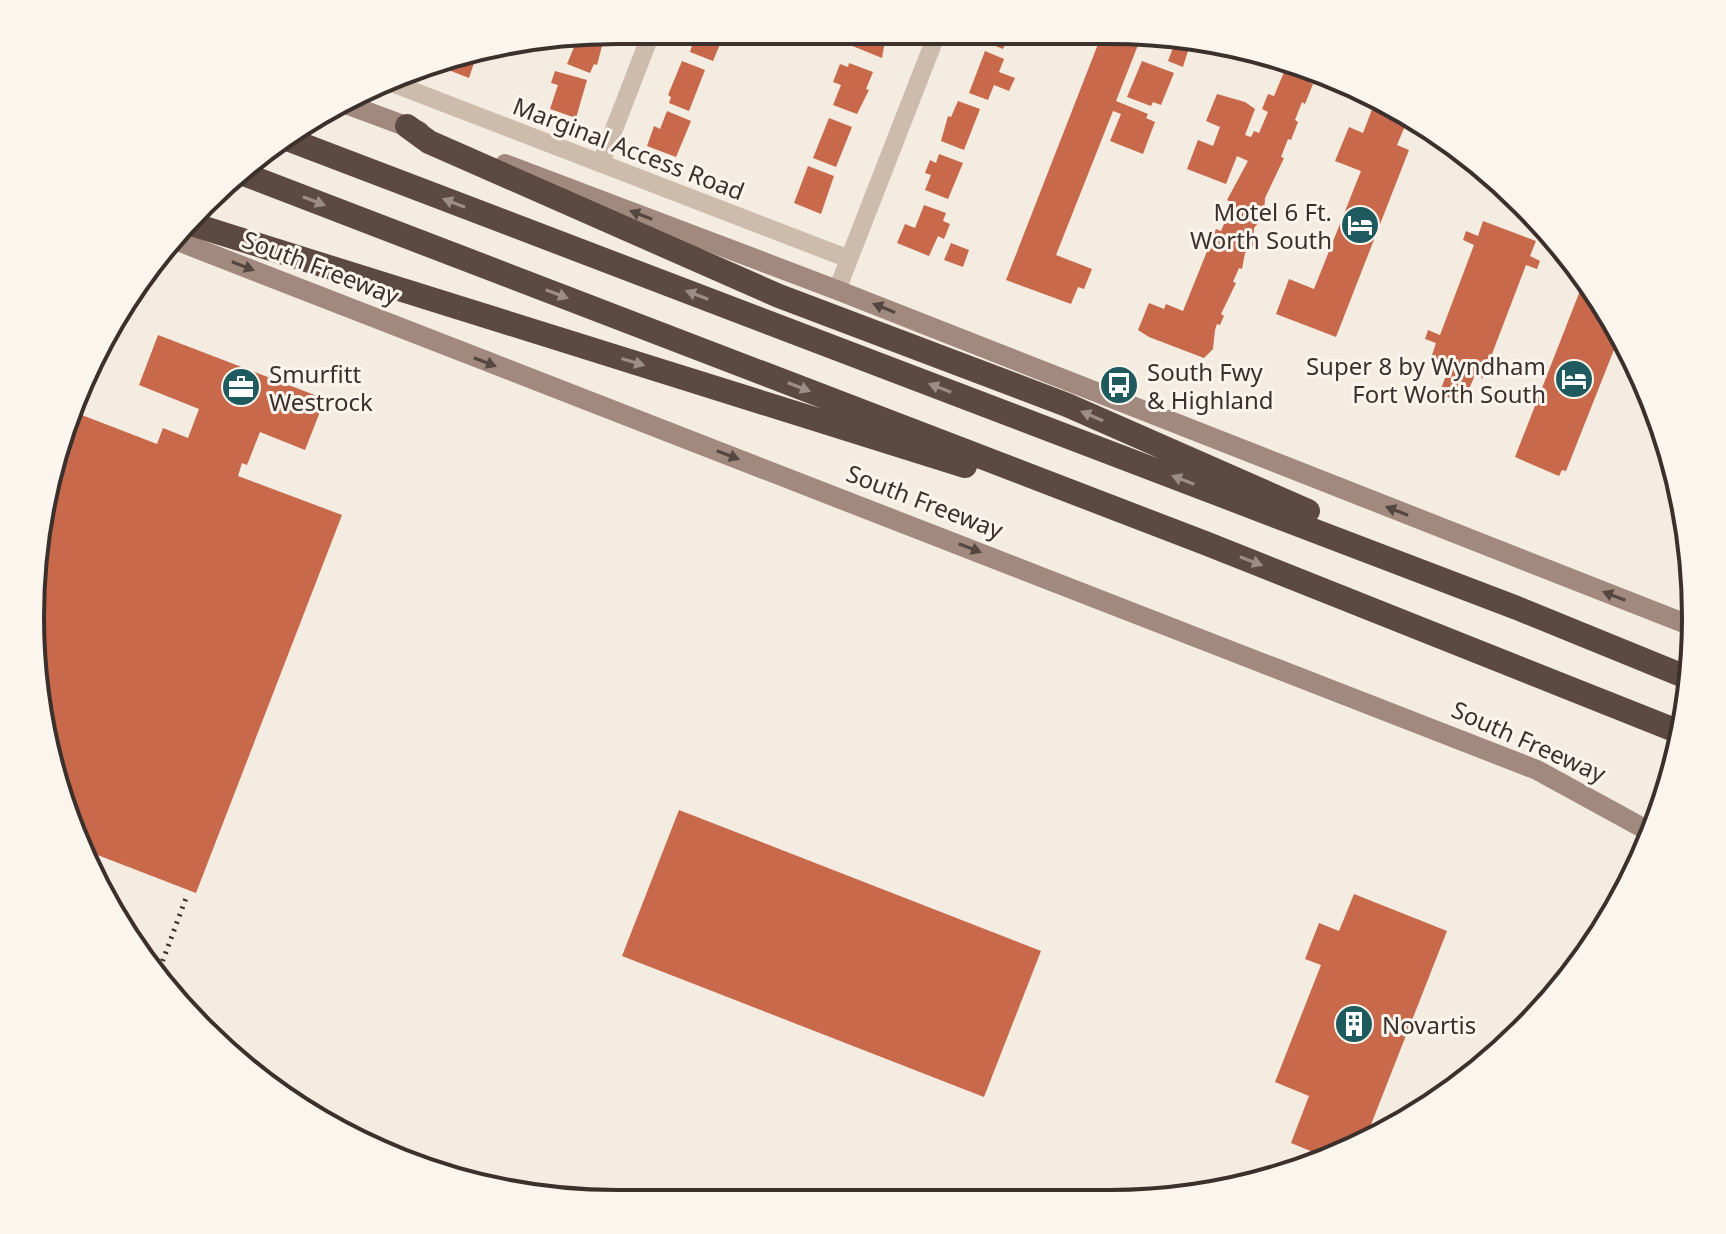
<svg xmlns="http://www.w3.org/2000/svg" width="1726" height="1234" font-family="'Noto Sans',sans-serif">
  <rect width="100%" height="100%" fill="#f4ebe1"/>
  <path fill="#c8694b" d="M 606,31 L 597,65 L 594,64 L 590,73 L 567,64 L 577,40 L 567,37 Z
    M 696,31 L 725,32 L 713,61 L 690,52 Z
    M 849,34 L 886,35 L 882,58 L 845,43 Z
    M 982,37 L 1008,37 L 1003,49 L 980,40 Z
    M 1100,39 L 1140,40 L 1116,101 L 1148,114 L 1146,118 L 1155,122 L 1143,154 L 1110,141 L 1121,114 L 1113,111 L 1056,255 L 1092,269 L 1084,289 L 1078,287 L 1071,304 L 1006,280 Z
    M 1176,40 L 1191,41 L 1183,67 L 1168,61 Z
    M 465,50 L 469,50 L 467,54 L 476,57 L 469,78 L 433,64 Z
    M 985,51 L 1004,59 L 999,72 L 1015,78 L 1009,91 L 994,85 L 988,100 L 969,93 Z
    M 682,61 L 705,70 L 689,111 L 669,103 L 671,97 L 668,95 Z
    M 1142,61 L 1174,73 L 1161,105 L 1153,102 L 1151,106 L 1127,97 Z
    M 849,63 L 873,72 L 866,89 L 869,90 L 857,114 L 833,105 L 841,85 L 833,82 L 840,64 L 848,67 Z
    M 1287,65 L 1313,75 L 1310,83 L 1313,84 L 1305,104 L 1302,102 L 1295,120 L 1298,122 L 1291,140 L 1288,139 L 1281,157 L 1284,158 L 1265,198 L 1264,216 L 1254,228 L 1253,246 L 1245,253 L 1242,269 L 1239,268 L 1233,282 L 1236,283 L 1221,314 L 1224,316 L 1220,325 L 1217,324 L 1215,330 L 1213,349 L 1204,358 L 1149,337 L 1138,330 L 1149,303 L 1164,309 L 1166,304 L 1183,311 L 1216,229 L 1221,231 L 1233,203 L 1227,200 L 1248,161 L 1237,156 L 1226,184 L 1187,169 L 1198,140 L 1213,146 L 1220,127 L 1206,121 L 1217,94 L 1245,102 L 1255,109 L 1245,135 L 1251,137 L 1254,131 L 1259,133 L 1268,112 L 1262,109 L 1268,94 L 1274,96 Z
    M 555,71 L 587,80 L 576,118 L 550,109 L 558,85 L 551,83 Z
    M 1376,99 L 1410,114 L 1397,145 L 1409,150 L 1336,337 L 1276,314 L 1289,279 L 1314,289 L 1361,171 L 1335,161 L 1349,127 L 1363,133 Z
    M 958,101 L 980,109 L 964,150 L 941,141 L 948,116 L 951,117 Z
    M 667,111 L 691,121 L 676,157 L 647,146 L 654,126 L 660,129 Z
    M 829,118 L 852,127 L 836,167 L 813,158 Z
    M 939,154 L 963,163 L 948,199 L 925,190 L 931,175 L 925,173 L 930,160 L 936,163 Z
    M 808,166 L 834,176 L 821,214 L 794,203 Z
    M 924,205 L 946,213 L 943,221 L 950,224 L 944,239 L 938,236 L 929,256 L 897,243 L 905,224 L 915,228 Z
    M 1483,221 L 1536,241 L 1530,256 L 1540,261 L 1537,269 L 1526,265 L 1492,354 L 1503,359 L 1499,368 L 1489,364 L 1483,378 L 1475,375 L 1463,403 L 1439,394 L 1450,365 L 1431,358 L 1436,343 L 1425,339 L 1428,330 L 1440,335 L 1474,245 L 1463,240 L 1466,231 L 1478,236 Z
    M 951,243 L 969,250 L 963,267 L 944,260 Z
    M 1585,278 L 1621,332 L 1566,471 L 1562,470 L 1559,476 L 1515,457 Z
    M 158,335 L 325,399 L 305,450 L 260,432 L 247,465 L 242,463 L 238,476 L 342,515 L 196,893 L 82,849 L 35,694 L 35,540 L 74,412 L 157,444 L 163,428 L 188,438 L 199,409 L 139,385 Z
    M 679,810 L 1041,951 L 984,1097 L 622,956 Z
    M 1354,894 L 1447,931 L 1363,1145 L 1325,1157 L 1291,1143 L 1309,1096 L 1275,1082 L 1321,965 L 1305,959 L 1319,923 L 1339,931 Z"/>
  <g fill="none" stroke-linecap="round" stroke-linejoin="round">
    <path stroke="#cdbbac" stroke-width="18" d="M 392,83 L 849,259
      M 601,163 L 652,31
      M 837,290 L 936,36"/>
    <path stroke="#a18a7d" stroke-width="20" d="M 346,104 L 419,131
      M 505,164 L 837,290 L 1694,627
      M 170,238 L 1537,770 L 1652,833"/>
    <path stroke="#5c4a42" stroke-width="24" d="M 407,126 L 429,142 L 779,296 L 1067,405 L 1308,511
      M 282,137 L 1517,608 L 1691,679
      M 241,173 L 1205,543 L 1682,733
      M 185,222 L 965,466"/>
    <path stroke="#3b302b" stroke-width="5" stroke-dasharray="2 6" stroke-linecap="butt" d="M 157,976 L 186,898"/>
  </g>
  <defs><path id="oneway-solid" d="M-6-.8H1V-3.2L6.5 0L1 3.2V.8H-6Z" transform="scale(2)"/></defs>
  <g fill="#9c8e87">
    <use href="#oneway-solid" transform="translate(314 201) rotate(21)"/>
    <use href="#oneway-solid" transform="translate(454 203) rotate(-159)"/>
    <use href="#oneway-solid" transform="translate(557 294) rotate(21)"/>
    <use href="#oneway-solid" transform="translate(697 295) rotate(-159)"/>
    <use href="#oneway-solid" transform="translate(633 362) rotate(17)"/>
    <use href="#oneway-solid" transform="translate(799 387) rotate(21)"/>
    <use href="#oneway-solid" transform="translate(940 388) rotate(-159)"/>
    <use href="#oneway-solid" transform="translate(1092 416) rotate(-157)"/>
    <use href="#oneway-solid" transform="translate(1183 480) rotate(-159)"/>
    <use href="#oneway-solid" transform="translate(1251 561) rotate(21)"/>
  </g>
  <g fill="#544640">
    <use href="#oneway-solid" transform="translate(641 215) rotate(-159)"/>
    <use href="#oneway-solid" transform="translate(243 266) rotate(21)"/>
    <use href="#oneway-solid" transform="translate(884 308) rotate(-158)"/>
    <use href="#oneway-solid" transform="translate(485 362) rotate(21)"/>
    <use href="#oneway-solid" transform="translate(728 455) rotate(21)"/>
    <use href="#oneway-solid" transform="translate(1397 511) rotate(-159)"/>
    <use href="#oneway-solid" transform="translate(970 548) rotate(21)"/>
    <use href="#oneway-solid" transform="translate(1614 596) rotate(-159)"/>
  </g>
  <defs>
    <symbol id="hotel-disc" viewBox="-11 -11 22 22"><circle r="9.5" fill="#1f5a5e" stroke="#fbf5ee"/><path d="M-6-4.5h1.5V1H6V5H4.5V3h-9V5H-6ZM-4 0a1.8 1.8 0 1 1 3.6 0ZM.5 0V-2.5h3Q6-2.5 6 0Z" fill="#fff"/></symbol>
    <symbol id="bus-disc" viewBox="-11 -11 22 22"><circle r="9.5" fill="#1f5a5e" stroke="#fbf5ee"/><path d="M-5-6H5V4H4V6H2V4H-2V6H-4V4H-5ZM-3.5-4V0h7V-4ZM-3.5 1.2v1.5H-2V1.2ZM2 1.2v1.5H3.5V1.2Z" fill="#fff"/></symbol>
    <symbol id="office-disc" viewBox="-11 -11 22 22"><circle r="9.5" fill="#1f5a5e" stroke="#fbf5ee"/><path d="M-6-3h4V-5.5h4V-3h4V5H-6ZM-1-4.5V-3h2v-1.5ZM-6 0V1H6V0Z" fill="#fff"/></symbol>
    <symbol id="building-disc" viewBox="-11 -11 22 22"><circle r="9.5" fill="#1f5a5e" stroke="#fbf5ee"/><path d="M-4-6H4V6H1V3H-1V6H-4ZM-2.5-4.3h1.7v1.8h-1.7ZM.8-4.3h1.7v1.8H.8ZM-2.5-1h1.7V.8h-1.7ZM.8-1h1.7V.8H.8Z" fill="#fff"/></symbol>
  </defs>
  <g fill-rule="evenodd">
    <use href="#hotel-disc" x="1338" y="203" width="44" height="44"/>
    <use href="#hotel-disc" x="1552" y="357" width="44" height="44"/>
    <use href="#bus-disc" x="1097" y="363" width="44" height="44"/>
    <use href="#office-disc" x="219" y="365" width="44" height="44"/>
    <use href="#building-disc" x="1332" y="1002" width="44" height="44"/>
  </g>
  <g text-anchor="middle" dominant-baseline="central" stroke-width="6" stroke-linejoin="round" paint-order="stroke">
    <g font-size="24" fill="#3b302b" stroke="#fbf5ee">
      <text transform="translate(629 148) rotate(21)">Marginal Access Road</text>
      <text transform="translate(321 267) rotate(21)">South Freeway</text>
      <text transform="translate(925 501) rotate(21)">South Freeway</text>
      <text transform="translate(1529 741) rotate(24)">South Freeway</text>
    </g>
    <g font-size="24" fill="#3b302b" stroke="#fbf5ee" text-anchor="start">
      <text x="1332" y="211" text-anchor="end">Motel 6 Ft.<tspan x="1332" dy="28">Worth South</tspan></text>
      <text x="1546" y="365" text-anchor="end">Super 8 by Wyndham<tspan x="1546" dy="28">Fort Worth South</tspan></text>
      <text x="1147" y="371">South Fwy<tspan x="1147" dy="28">&amp; Highland</tspan></text>
      <text x="269" y="373">Smurfitt<tspan x="269" dy="28">Westrock</tspan></text>
      <text x="1382" y="1024">Novartis</text>
    </g>
  </g>
  <path d="M0 0H1726V1234H0ZM617 44H1109A573 573 0 0 1 1682 617V617A573 573 0 0 1 1109 1190H617A573 573 0 0 1 44 617V617A573 573 0 0 1 617 44Z" fill="#fbf5ee" fill-rule="evenodd"/>
  <path fill="none" stroke="#3b302b" stroke-width="4" d="M617 44H1109A573 573 0 0 1 1682 617V617A573 573 0 0 1 1109 1190H617A573 573 0 0 1 44 617V617A573 573 0 0 1 617 44Z"/>
</svg>
